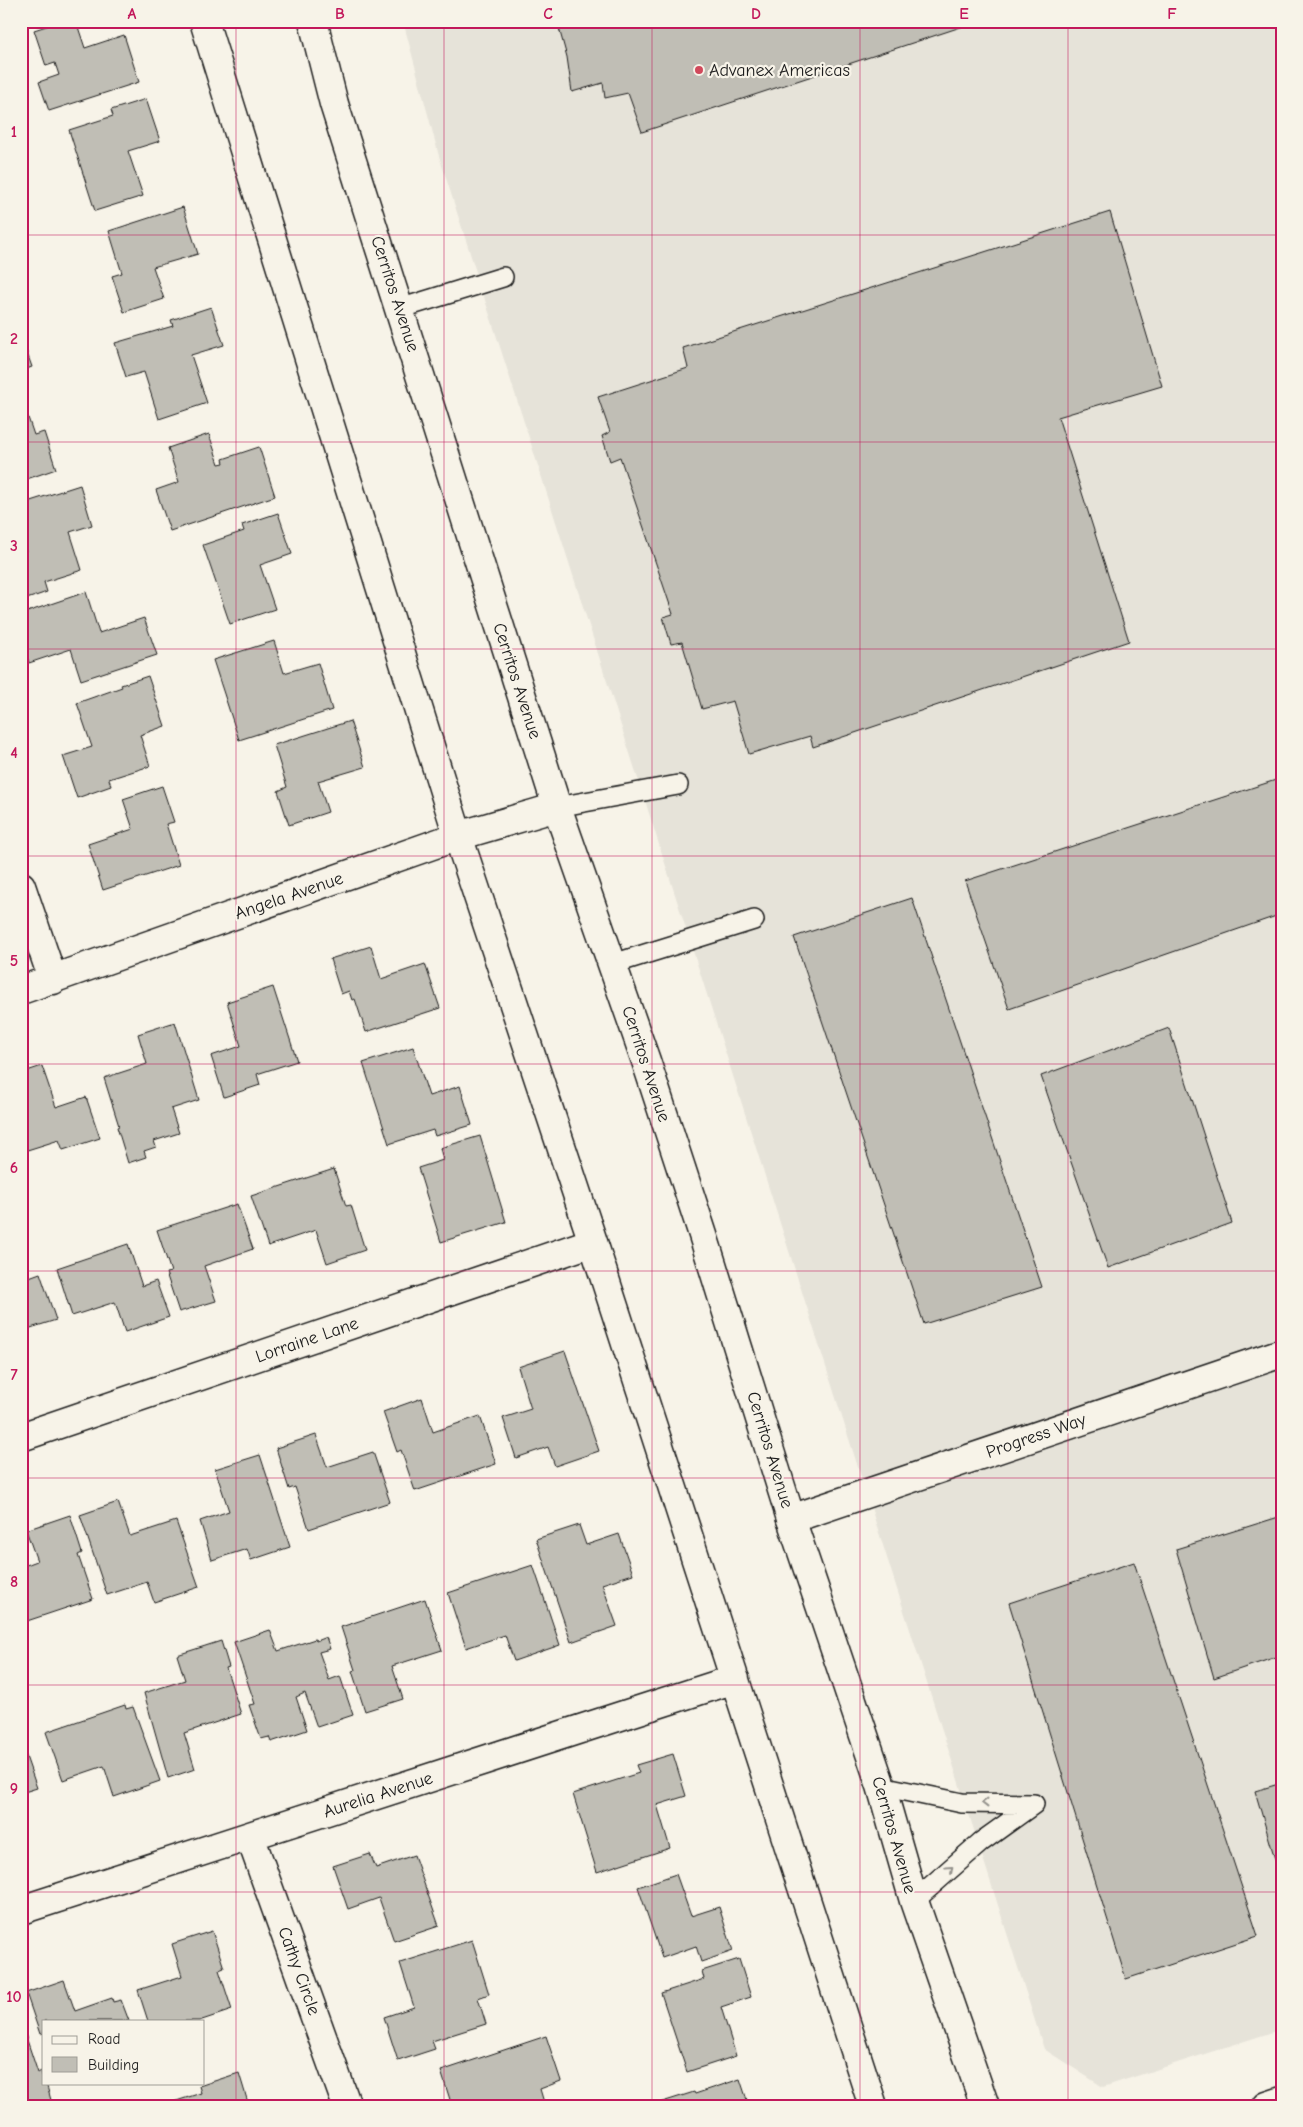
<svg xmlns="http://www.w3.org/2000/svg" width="1303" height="2127" font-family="'Comic Neue',sans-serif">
  <rect width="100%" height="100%" fill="#f7f3e8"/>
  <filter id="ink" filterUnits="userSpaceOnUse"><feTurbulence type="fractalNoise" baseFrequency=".02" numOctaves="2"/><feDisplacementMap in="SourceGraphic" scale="10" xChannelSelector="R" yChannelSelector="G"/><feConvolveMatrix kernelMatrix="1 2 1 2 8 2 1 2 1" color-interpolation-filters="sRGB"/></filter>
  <g filter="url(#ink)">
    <path fill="#e6e3d9" d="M 403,21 L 1282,21 L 1282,2029 L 1103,2087 L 1044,2049 L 439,156 Z"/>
    <path fill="#c0beb5" stroke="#1c1c1c" d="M 62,21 L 76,21 L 85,48 L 124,35 L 139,82 L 49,111 L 39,82 L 59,75 L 55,63 L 46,66 L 34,30 Z
      M 557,21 L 979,21 L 642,132 L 628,93 L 605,98 L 603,83 L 572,92 L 567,57 Z
      M 146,99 L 160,141 L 128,151 L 143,196 L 95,211 L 69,130 L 113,116 L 111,110 Z
      M 183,207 L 198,254 L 153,267 L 164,299 L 124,312 L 112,276 L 122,273 L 109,231 Z
      M 1110,212 L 1162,386 L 1058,417 L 1129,641 L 813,747 L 810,736 L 749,754 L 733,701 L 702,709 L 682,642 L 671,644 L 663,617 L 673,614 L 620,457 L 610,461 L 602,436 L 610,432 L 598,397 L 688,368 L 683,348 Z
      M 211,307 L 224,345 L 191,355 L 207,403 L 159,419 L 144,372 L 126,377 L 115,343 L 173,326 L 171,320 Z
      M 21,336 L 32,367 L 21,371 Z
      M 21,397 L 34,435 L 44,432 L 56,469 L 21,481 Z
      M 209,434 L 219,464 L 224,463 L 223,459 L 259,447 L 275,496 L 170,531 L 156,490 L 179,482 L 168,448 Z
      M 80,485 L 92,525 L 70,532 L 82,570 L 44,582 L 47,592 L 21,601 L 21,553 L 26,551 L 21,535 L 21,504 Z
      M 278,513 L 292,554 L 260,565 L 275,609 L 230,624 L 203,545 L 244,531 L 242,525 Z
      M 86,592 L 99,633 L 144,618 L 157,655 L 81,680 L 71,649 L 29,663 L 21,637 L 21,614 Z
      M 274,641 L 284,673 L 318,663 L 332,710 L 239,740 L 213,660 Z
      M 148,676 L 165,726 L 140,735 L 150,766 L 109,779 L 111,786 L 77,798 L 63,756 L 92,747 L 77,703 L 122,687 L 121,685 Z
      M 350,721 L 365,767 L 318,781 L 328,812 L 289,825 L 278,791 L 287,787 L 274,745 Z
      M 1282,778 L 1282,914 L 1009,1009 L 965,881 Z
      M 162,786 L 174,822 L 166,824 L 179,865 L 103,890 L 88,844 L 133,829 L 123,799 Z
      M 912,898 L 1042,1287 L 924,1324 L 794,937 Z
      M 371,946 L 381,979 L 425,964 L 440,1008 L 366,1032 L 355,999 L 352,1000 L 349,991 L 341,994 L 330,959 Z
      M 273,987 L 297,1061 L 257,1074 L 260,1085 L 224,1097 L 211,1056 L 241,1046 L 227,1002 Z
      M 175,1022 L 199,1100 L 171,1109 L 179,1133 L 154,1141 L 156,1147 L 144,1151 L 146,1157 L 128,1163 L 117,1127 L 119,1126 L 104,1078 L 147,1064 L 138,1034 Z
      M 1169,1028 L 1232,1223 L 1108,1268 L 1041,1076 Z
      M 413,1047 L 429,1096 L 460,1086 L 472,1125 L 435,1136 L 433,1130 L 389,1144 L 363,1063 Z
      M 42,1066 L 56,1107 L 86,1097 L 100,1138 L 63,1150 L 59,1140 L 21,1152 L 21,1073 Z
      M 480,1136 L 506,1222 L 441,1242 L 418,1168 L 443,1160 L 440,1148 Z
      M 334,1169 L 346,1206 L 351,1205 L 365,1250 L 327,1263 L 316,1230 L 268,1246 L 251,1196 Z
      M 237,1204 L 253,1249 L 204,1266 L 216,1301 L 179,1312 L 166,1273 L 171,1272 L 157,1230 Z
      M 128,1244 L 142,1286 L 156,1281 L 169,1317 L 125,1332 L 115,1302 L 72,1316 L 57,1268 Z
      M 40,1273 L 56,1320 L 21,1331 L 21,1280 Z
      M 565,1351 L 599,1451 L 555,1466 L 548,1447 L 516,1458 L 503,1418 L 531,1409 L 518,1367 Z
      M 422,1398 L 433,1432 L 480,1416 L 496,1464 L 415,1491 L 401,1450 L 397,1452 L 383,1412 Z
      M 316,1435 L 327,1467 L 373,1452 L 390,1502 L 309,1529 L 295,1487 L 289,1489 L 276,1448 Z
      M 260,1455 L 290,1547 L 251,1560 L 247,1549 L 212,1560 L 200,1521 L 229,1511 L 215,1469 Z
      M 118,1502 L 130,1536 L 176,1521 L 199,1587 L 154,1602 L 147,1582 L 107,1595 L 80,1515 Z
      M 70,1515 L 82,1553 L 78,1555 L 93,1599 L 21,1623 L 21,1567 L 37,1561 L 26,1530 Z
      M 1282,1516 L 1282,1655 L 1214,1678 L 1176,1549 Z
      M 579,1525 L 586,1545 L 619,1534 L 633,1574 L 602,1584 L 617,1626 L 571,1642 L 536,1539 Z
      M 1134,1562 L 1258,1936 L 1126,1979 L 1009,1603 Z
      M 533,1565 L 560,1645 L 514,1661 L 505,1635 L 466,1648 L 448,1593 Z
      M 425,1599 L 442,1650 L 392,1666 L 403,1699 L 365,1711 L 352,1671 L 355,1670 L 341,1627 Z
      M 270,1630 L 278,1651 L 315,1639 L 316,1641 L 326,1637 L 330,1649 L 319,1652 L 329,1680 L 340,1676 L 353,1715 L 317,1727 L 305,1693 L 296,1697 L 307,1730 L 271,1742 L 269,1737 L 261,1739 L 249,1705 L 255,1704 L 234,1642 Z
      M 221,1641 L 229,1667 L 226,1668 L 241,1714 L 184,1733 L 195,1769 L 168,1778 L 144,1693 L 185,1680 L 177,1655 Z
      M 125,1705 L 126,1709 L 133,1707 L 160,1781 L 114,1797 L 104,1766 L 63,1780 L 46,1732 Z
      M 21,1742 L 37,1788 L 21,1793 Z
      M 673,1754 L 686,1796 L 657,1805 L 670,1848 L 597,1872 L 573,1794 L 639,1773 L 636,1765 Z
      M 1282,1783 L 1282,1883 L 1255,1791 Z
      M 370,1854 L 376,1868 L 414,1855 L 439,1926 L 394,1941 L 379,1898 L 348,1909 L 333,1866 Z
      M 676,1874 L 691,1916 L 719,1907 L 733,1951 L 701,1962 L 696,1946 L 662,1958 L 638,1887 Z
      M 212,1931 L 224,1968 L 219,1970 L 232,2010 L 199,2021 L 148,2021 L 138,1990 L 182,1976 L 172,1944 Z
      M 472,1940 L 489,1994 L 478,1998 L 486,2024 L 432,2041 L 435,2049 L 398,2061 L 384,2017 L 414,2007 L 400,1963 Z
      M 739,1959 L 751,1997 L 721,2007 L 736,2056 L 687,2072 L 661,1993 L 704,1979 L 702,1971 Z
      M 64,1980 L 75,2011 L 112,1998 L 113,2002 L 121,2000 L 129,2021 L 44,2021 L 44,2033 L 40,2034 L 26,1993 Z
      M 23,2028 L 38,2073 L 41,2071 L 44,2083 L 46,2083 L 51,2100 L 34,2106 L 21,2106 L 21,2029 Z
      M 546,2036 L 561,2081 L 540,2089 L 545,2106 L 500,2106 L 499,2103 L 491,2106 L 452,2106 L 441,2071 Z
      M 239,2073 L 249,2106 L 161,2106 L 201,2093 L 199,2086 Z
      M 740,2079 L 749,2106 L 653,2105 L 694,2092 L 695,2094 Z"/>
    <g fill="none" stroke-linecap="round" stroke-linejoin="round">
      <defs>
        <path id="service" d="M 399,309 L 503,277
          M 557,807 L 678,785
          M 613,964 L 754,920
          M 881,1786 L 962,1803 L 1034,1804
          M 914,1901 L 981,1842 L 1034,1804"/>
        <path id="minor" d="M 204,21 L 458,836 L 593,1242 L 873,2106
          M 21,886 L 53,980
          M 21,990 L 458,836 L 557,807
          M 21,1437 L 593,1242
          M 791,1519 L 1282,1353
          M 250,1836 L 347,2106
          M 21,1910 L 735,1679"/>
        <path id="secondary" d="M 313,21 L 334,104 L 557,807 L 646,1061 L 703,1235 L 791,1519 L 881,1786 L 914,1901 L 985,2106
          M 1267,2106 L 1282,2101"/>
      </defs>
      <use href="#service" stroke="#1c1c1c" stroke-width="22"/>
      <use href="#minor" stroke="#1c1c1c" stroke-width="31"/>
      <use href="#secondary" stroke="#1c1c1c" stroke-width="31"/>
      <use href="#service" stroke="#f7f3e8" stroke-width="19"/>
      <use href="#minor" stroke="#f7f3e8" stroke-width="28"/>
      <use href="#secondary" stroke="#f7f3e8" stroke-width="28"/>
    </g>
    <defs><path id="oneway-chevron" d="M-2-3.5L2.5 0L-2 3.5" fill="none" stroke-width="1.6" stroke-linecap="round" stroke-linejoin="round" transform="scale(1.25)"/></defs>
    <g stroke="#94928c">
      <use href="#oneway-chevron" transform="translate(985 1803) rotate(-180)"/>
      <use href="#oneway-chevron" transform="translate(950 1869) rotate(-42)"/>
    </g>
  </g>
  <path fill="none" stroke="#c2185b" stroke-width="1" stroke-opacity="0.55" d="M 236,21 L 236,2106M 444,21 L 444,2106M 652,21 L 652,2106M 860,21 L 860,2106M 1068,21 L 1068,2106M 21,235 L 1282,235M 21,442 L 1282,442M 21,649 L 1282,649M 21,856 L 1282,856M 21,1064 L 1282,1064M 21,1271 L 1282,1271M 21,1478 L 1282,1478M 21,1685 L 1282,1685M 21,1892 L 1282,1892"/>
  <circle fill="#d1495b" stroke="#f7f3e8" stroke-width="2" cx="699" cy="70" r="5"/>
  <g text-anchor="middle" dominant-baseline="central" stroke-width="4.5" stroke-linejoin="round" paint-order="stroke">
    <g font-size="18" fill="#1c1c1c" stroke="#f7f3e8" text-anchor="start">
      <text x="709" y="70">Advanex Americas</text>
    </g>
    <g font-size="18" fill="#1c1c1c" stroke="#f7f3e8">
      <text transform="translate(395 294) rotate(72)">Cerritos Avenue</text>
      <text transform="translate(517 681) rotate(72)">Cerritos Avenue</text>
      <text transform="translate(289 896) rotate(-19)">Angela Avenue</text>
      <text transform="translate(646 1064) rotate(72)">Cerritos Avenue</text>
      <text transform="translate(307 1340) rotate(-19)">Lorraine Lane</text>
      <text transform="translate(1036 1436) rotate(-19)">Progress Way</text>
      <text transform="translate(770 1450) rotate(73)">Cerritos Avenue</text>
      <text transform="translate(378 1795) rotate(-18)">Aurelia Avenue</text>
      <text transform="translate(894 1835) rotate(74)">Cerritos Avenue</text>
      <text transform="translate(299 1971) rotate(70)">Cathy Circle</text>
    </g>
  </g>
  <rect width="1303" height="2127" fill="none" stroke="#f7f3e8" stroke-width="55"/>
  <rect x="42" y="2020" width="162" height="65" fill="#f7f3e8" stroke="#9f9d96"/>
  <rect x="52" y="2036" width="25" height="8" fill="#f7f3e8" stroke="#9f9d96"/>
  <text x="88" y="2044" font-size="15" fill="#1c1c1c">Road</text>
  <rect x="52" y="2057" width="25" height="15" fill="#c0beb5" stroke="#9f9d96"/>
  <text x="88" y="2070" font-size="15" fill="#1c1c1c">Building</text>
  <rect x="28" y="28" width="1248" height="2072" fill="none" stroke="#c2185b" stroke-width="2"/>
  <g font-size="16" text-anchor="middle" font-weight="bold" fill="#c2185b">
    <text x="132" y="19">A</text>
    <text x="340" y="19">B</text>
    <text x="548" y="19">C</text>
    <text x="756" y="19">D</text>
    <text x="964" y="19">E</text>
    <text x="1172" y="19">F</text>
    <text x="14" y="137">1</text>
    <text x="14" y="344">2</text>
    <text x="14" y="551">3</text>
    <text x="14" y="758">4</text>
    <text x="14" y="966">5</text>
    <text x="14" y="1173">6</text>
    <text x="14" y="1380">7</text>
    <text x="14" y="1587">8</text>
    <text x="14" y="1794">9</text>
    <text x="14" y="2002">10</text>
  </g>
</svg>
